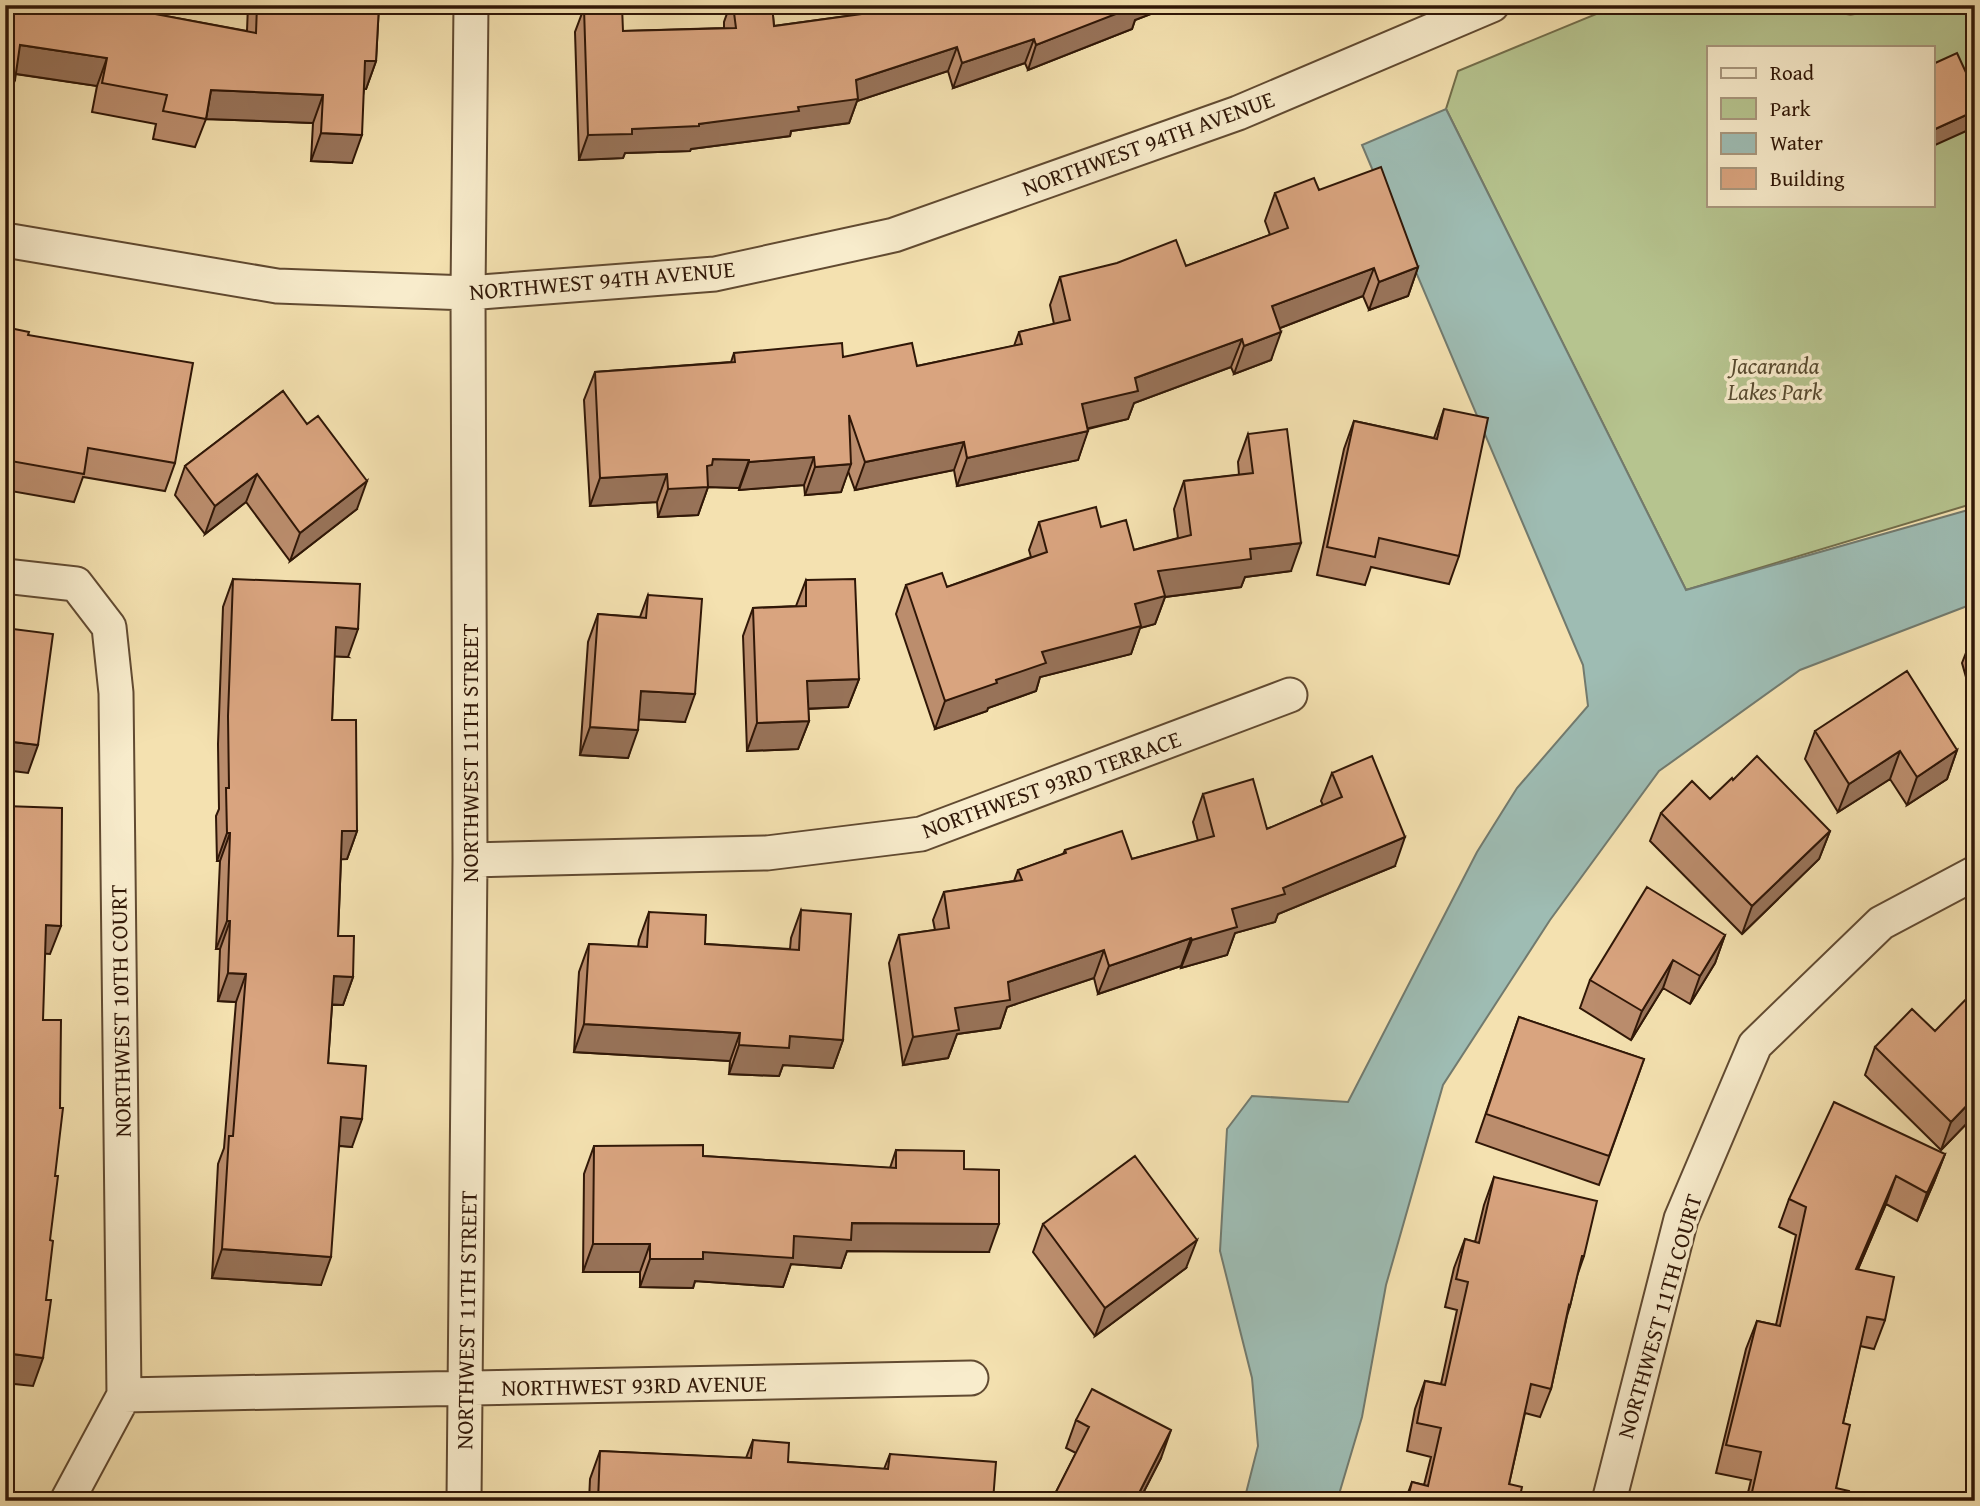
<svg xmlns="http://www.w3.org/2000/svg" width="1980" height="1506" font-family="'Gentium Book Plus',serif">
  <rect width="100%" height="100%" fill="#f4e1b0"/>
  <filter id="stains"><feTurbulence type="fractalNoise" baseFrequency=".00286" numOctaves="4"/><feColorMatrix values="0 0 0 0 .2 0 0 0 0 .09 0 0 0 0 .02 0 0 0 .5 -.17"/></filter>
  <radialGradient id="worn" r=".72"><stop offset=".6" stop-color="#630" stop-opacity="0"/><stop offset="1" stop-color="#630" stop-opacity=".3"/></radialGradient>
  <path fill="#b6c48f" stroke="#736e4b" stroke-width="2" fill-rule="evenodd" d="M 1618,5 L 1975,5 L 1975,503 L 1686,590 L 1446,109 L 1458,71 ZM 1709,47 L 1933,47 L 1933,205 L 1709,205 Z"/>
  <path fill="#9ebcb3" stroke="#727a6e" stroke-width="2" d="M 1446,109 L 1686,590 L 1975,508 L 1975,603 L 1800,670 L 1659,771 L 1550,920 L 1443,1085 L 1386,1285 L 1362,1417 L 1337,1501 L 1244,1501 L 1258,1446 L 1252,1378 L 1220,1251 L 1227,1129 L 1252,1096 L 1348,1102 L 1477,852 L 1517,788 L 1588,706 L 1583,665 L 1362,145 Z"/>
  <g fill="none" stroke-linecap="round" stroke-linejoin="round">
    <defs>
      <path id="service" d="M 1850,5 L 1851,5"/>
      <path id="minor" d="M 5,240 L 277,286 L 468,293 L 715,274 L 894,235 L 1238,113 L 1492,5
        M 5,576 L 76,584 L 109,627 L 116,693 L 124,1395 L 67,1501
        M 470,860 L 767,853 L 921,834 L 1290,695
        M 124,1395 L 971,1378
        M 464,1501 L 470,860 L 468,293 L 471,5
        M 1609,1501 L 1681,1219 L 1755,1045 L 1881,923 L 1975,873"/>
    </defs>
    <use href="#service" stroke="#614a31" stroke-width="21"/>
    <use href="#minor" stroke="#614a31" stroke-width="37"/>
    <use href="#service" stroke="#f8eccc" stroke-width="18"/>
    <use href="#minor" stroke="#f8eccc" stroke-width="33"/>
  </g>
  <path fill="#bb8d6d" stroke="#301707" stroke-width="2" d="M 5,5 L 155,14 L 247,31 L 248,5 L 379,5 L 376,61 L 366,89 L 364,89 L 352,163 L 311,161 L 313,123 L 206,119 L 195,147 L 153,139 L 156,124 L 92,112 L 97,86 L 15,74 L 15,80 L 5,105 Z
    M 730,5 L 772,5 L 774,26 L 861,14 L 858,5 L 1174,5 L 1135,20 L 1132,29 L 1028,70 L 1025,63 L 953,88 L 948,71 L 857,101 L 849,123 L 791,131 L 790,136 L 691,149 L 690,151 L 625,153 L 623,158 L 579,160 L 575,32 L 584,8 L 623,31 L 724,28 L 724,22 Z
    M 1319,190 L 1418,267 L 1408,296 L 1369,310 L 1363,296 L 1280,328 L 1271,360 L 1234,374 L 1231,367 L 1134,403 L 1128,419 L 1088,429 L 1078,460 L 957,486 L 954,470 L 855,490 L 848,471 L 841,492 L 805,495 L 804,485 L 739,490 L 739,488 L 708,487 L 698,515 L 658,517 L 657,502 L 590,506 L 584,400 L 595,372 L 731,362 L 734,353 L 843,357 L 917,366 L 1014,346 L 1019,332 L 1054,324 L 1050,305 L 1060,277 L 1186,266 L 1270,235 L 1265,221 L 1275,193 Z
    M 5,327 L 28,335 L 175,463 L 165,491 L 83,477 L 74,502 L 5,490 Z
    M 283,391 L 357,509 L 290,561 L 246,502 L 205,534 L 175,495 L 185,466 Z
    M 1444,409 L 1459,556 L 1449,584 L 1371,567 L 1365,585 L 1317,575 L 1344,449 L 1354,421 L 1434,438 Z
    M 1248,434 L 1291,571 L 1245,577 L 1241,587 L 1165,597 L 1155,624 L 1140,628 L 1131,654 L 1040,677 L 1036,691 L 988,708 L 987,711 L 935,729 L 896,614 L 906,585 L 947,587 L 1031,557 L 1029,550 L 1039,522 L 1101,527 L 1134,550 L 1178,538 L 1174,509 L 1184,481 L 1239,475 L 1238,462 Z
    M 233,579 L 348,657 L 334,656 L 332,720 L 357,831 L 347,859 L 341,859 L 338,936 L 353,977 L 343,1005 L 332,1005 L 328,1063 L 352,1147 L 339,1146 L 321,1285 L 212,1278 L 218,1164 L 224,1148 L 236,1002 L 218,1001 L 220,949 L 216,949 L 220,861 L 217,861 L 216,816 L 219,809 L 218,744 L 223,607 Z
    M 806,580 L 859,679 L 848,707 L 808,709 L 809,721 L 798,749 L 747,751 L 743,636 L 753,608 L 796,606 Z
    M 648,595 L 685,722 L 639,719 L 628,758 L 580,755 L 588,642 L 598,614 L 640,617 Z
    M 1975,634 L 1975,709 L 1962,663 L 1973,635 Z
    M 1815,731 L 1957,750 L 1947,779 L 1907,805 L 1890,779 L 1838,812 L 1805,759 Z
    M 1332,773 L 1395,866 L 1278,914 L 1275,922 L 1235,933 L 1227,955 L 1181,968 L 1181,966 L 1098,994 L 1094,978 L 1007,1007 L 1000,1028 L 957,1034 L 948,1058 L 903,1065 L 889,963 L 899,935 L 935,930 L 933,920 L 944,892 L 1014,881 L 1018,870 L 1063,854 L 1065,850 L 1132,859 L 1198,841 L 1193,822 L 1203,794 L 1267,829 L 1323,805 L 1321,801 Z
    M 1733,780 L 1830,831 L 1819,859 L 1742,934 L 1650,841 L 1661,813 L 1710,799 Z
    M 801,910 L 843,1040 L 833,1068 L 783,1065 L 779,1076 L 729,1074 L 730,1061 L 574,1052 L 579,972 L 589,944 L 638,947 L 639,940 L 649,912 L 705,944 L 790,949 L 791,938 Z
    M 1725,935 L 1715,963 L 1690,1004 L 1663,988 L 1631,1040 L 1580,1008 L 1590,980 Z
    M 1519,1017 L 1644,1059 L 1599,1185 L 1476,1142 Z
    M 1875,1047 L 1975,1115 L 1941,1150 L 1865,1075 Z
    M 594,1146 L 703,1156 L 890,1168 L 896,1150 L 964,1169 L 989,1252 L 847,1251 L 841,1268 L 791,1264 L 783,1287 L 695,1281 L 693,1288 L 640,1287 L 640,1272 L 583,1272 L 584,1174 Z
    M 1945,1154 L 1934,1182 L 1917,1221 L 1886,1204 L 1858,1269 L 1885,1320 L 1874,1349 L 1860,1346 L 1843,1423 L 1836,1488 L 1847,1501 L 1746,1501 L 1751,1480 L 1716,1473 L 1746,1349 L 1757,1321 L 1776,1325 L 1796,1235 L 1779,1227 L 1789,1199 Z
    M 1494,1177 L 1584,1256 L 1577,1276 L 1570,1306 L 1567,1316 L 1551,1389 L 1540,1417 L 1525,1413 L 1509,1484 L 1519,1501 L 1405,1501 L 1412,1482 L 1424,1485 L 1431,1457 L 1407,1451 L 1415,1409 L 1425,1381 L 1441,1384 L 1457,1310 L 1445,1307 L 1454,1268 L 1465,1239 L 1475,1242 L 1484,1205 Z
    M 1043,1224 L 1186,1268 L 1095,1336 L 1033,1252 Z
    M 1076,1420 L 1161,1458 L 1139,1501 L 1052,1501 L 1056,1492 L 1076,1453 L 1066,1448 Z
    M 753,1440 L 788,1462 L 884,1469 L 890,1454 L 993,1501 L 589,1501 L 590,1479 L 600,1451 L 746,1458 Z
    M 1975,1470 L 1975,1501 L 1965,1501 L 1970,1483 Z"/>
  <path fill="#987359" stroke="#301707" stroke-width="2" d="M 1135,5 L 1174,5 L 1135,20 L 1132,29 L 1028,70 L 1036,45 Z
    M 1034,39 L 1025,63 L 953,88 L 962,63 Z
    M 20,45 L 107,58 L 97,86 L 10,73 Z
    M 957,47 L 948,71 L 857,101 L 849,123 L 791,131 L 790,136 L 691,149 L 690,151 L 625,153 L 623,158 L 579,160 L 588,135 L 632,129 L 699,124 L 798,107 L 856,80 Z
    M 365,61 L 376,61 L 366,89 L 355,89 Z
    M 211,90 L 323,95 L 313,123 L 206,119 Z
    M 1975,111 L 1975,127 L 1933,146 L 1933,130 Z
    M 321,133 L 362,135 L 352,163 L 311,161 Z
    M 1418,267 L 1408,296 L 1369,310 L 1379,282 Z
    M 1374,268 L 1363,296 L 1262,335 L 1272,306 Z
    M 1281,332 L 1271,360 L 1234,374 L 1244,346 Z
    M 1242,339 L 1231,367 L 1134,403 L 1128,419 L 1072,432 L 1082,404 L 1135,378 Z
    M 1088,431 L 1078,460 L 957,486 L 967,458 Z
    M 964,442 L 954,470 L 855,490 L 865,462 Z
    M 814,457 L 804,485 L 739,490 L 749,462 Z
    M 713,459 L 749,460 L 739,488 L 708,487 L 698,515 L 658,517 L 668,489 L 707,466 Z
    M 851,464 L 841,492 L 805,495 L 815,467 Z
    M 257,474 L 246,502 L 205,534 L 215,506 Z
    M 667,474 L 657,502 L 590,506 L 600,478 Z
    M 367,481 L 357,509 L 290,561 L 300,533 Z
    M 1301,543 L 1291,571 L 1245,577 L 1241,587 L 1165,597 L 1155,624 L 1140,628 L 1131,654 L 1040,677 L 1036,691 L 988,708 L 987,711 L 935,729 L 945,701 L 996,680 L 1042,652 L 1135,604 L 1158,571 L 1250,549 Z
    M 336,627 L 358,629 L 348,657 L 325,656 Z
    M 859,679 L 848,707 L 797,709 L 807,681 Z
    M 641,691 L 695,694 L 685,722 L 631,719 Z
    M 809,721 L 798,749 L 747,751 L 757,723 Z
    M 590,727 L 638,730 L 628,758 L 580,755 Z
    M 5,741 L 38,745 L 28,773 L 5,770 Z
    M 1957,750 L 1947,779 L 1907,805 L 1917,777 Z
    M 1900,751 L 1890,779 L 1838,812 L 1849,784 Z
    M 342,831 L 357,831 L 347,859 L 332,860 Z
    M 1830,831 L 1819,859 L 1742,934 L 1752,906 Z
    M 227,833 L 230,833 L 220,861 L 217,861 Z
    M 1405,837 L 1395,866 L 1278,914 L 1275,922 L 1235,933 L 1227,955 L 1181,968 L 1192,940 L 1232,909 Z
    M 227,921 L 230,921 L 220,949 L 216,949 Z
    M 46,925 L 61,926 L 50,954 L 36,953 Z
    M 1725,935 L 1715,963 L 1690,1004 L 1700,976 Z
    M 1191,938 L 1181,966 L 1098,994 L 1109,966 Z
    M 1104,950 L 1094,978 L 1007,1007 L 1000,1028 L 957,1034 L 948,1058 L 903,1065 L 913,1037 L 955,1008 L 1008,982 Z
    M 1673,960 L 1663,988 L 1631,1040 L 1642,1011 Z
    M 228,973 L 246,974 L 236,1002 L 218,1001 Z
    M 334,976 L 353,977 L 343,1005 L 324,1004 Z
    M 584,1024 L 740,1033 L 730,1061 L 574,1052 Z
    M 790,1036 L 843,1040 L 833,1068 L 783,1065 L 779,1076 L 729,1074 L 739,1045 Z
    M 1975,1097 L 1975,1115 L 1941,1150 L 1951,1122 Z
    M 341,1117 L 362,1119 L 352,1147 L 331,1145 Z
    M 1945,1154 L 1934,1182 L 1917,1221 L 1927,1193 Z
    M 1896,1176 L 1886,1204 L 1846,1297 L 1856,1269 Z
    M 852,1223 L 999,1224 L 989,1252 L 847,1251 L 841,1268 L 791,1264 L 783,1287 L 695,1281 L 693,1288 L 640,1287 L 650,1259 L 703,1252 L 794,1236 Z
    M 1197,1240 L 1186,1268 L 1095,1336 L 1105,1308 Z
    M 593,1244 L 650,1244 L 640,1272 L 583,1272 Z
    M 222,1249 L 331,1257 L 321,1285 L 212,1278 Z
    M 5,1353 L 43,1358 L 33,1386 L 5,1383 Z
    M 1171,1430 L 1161,1458 L 1139,1501 L 1135,1501 Z"/>
  <path fill="#d9a47f" stroke="#301707" stroke-width="2" d="M 5,5 L 157,5 L 155,14 L 256,33 L 257,5 L 379,5 L 376,61 L 365,61 L 362,135 L 321,133 L 323,95 L 211,90 L 206,119 L 163,111 L 167,95 L 102,83 L 107,58 L 20,45 L 15,80 L 5,78 Z
    M 733,5 L 772,5 L 774,26 L 877,12 L 875,5 L 1139,5 L 1036,45 L 1034,39 L 962,63 L 957,47 L 856,80 L 858,99 L 798,107 L 799,111 L 699,124 L 699,126 L 632,129 L 632,134 L 588,135 L 584,8 L 622,6 L 623,31 L 736,28 Z
    M 1957,53 L 1975,92 L 1975,111 L 1933,130 L 1933,64 Z
    M 1381,167 L 1418,267 L 1379,282 L 1374,268 L 1272,306 L 1281,332 L 1244,346 L 1242,339 L 1135,378 L 1138,391 L 1082,404 L 1088,431 L 967,458 L 964,442 L 865,462 L 849,415 L 851,464 L 815,467 L 814,457 L 749,462 L 749,460 L 713,459 L 712,465 L 707,466 L 708,487 L 668,489 L 667,474 L 600,478 L 595,372 L 735,362 L 734,353 L 842,343 L 843,357 L 912,343 L 917,366 L 1022,344 L 1019,332 L 1070,320 L 1060,277 L 1117,263 L 1176,240 L 1186,266 L 1288,228 L 1275,193 L 1314,178 L 1319,190 Z
    M 5,327 L 29,332 L 28,335 L 193,363 L 175,463 L 88,448 L 84,474 L 5,460 Z
    M 283,391 L 307,424 L 318,416 L 367,481 L 300,533 L 257,474 L 215,506 L 185,466 Z
    M 1444,409 L 1488,418 L 1459,556 L 1379,538 L 1375,557 L 1327,547 L 1354,421 L 1437,439 Z
    M 1287,429 L 1301,543 L 1250,549 L 1251,559 L 1158,571 L 1165,596 L 1135,604 L 1141,626 L 1042,652 L 1046,663 L 996,680 L 997,683 L 945,701 L 906,585 L 942,573 L 947,587 L 1047,552 L 1039,522 L 1096,507 L 1101,527 L 1126,520 L 1134,550 L 1191,535 L 1184,481 L 1253,473 L 1248,434 Z
    M 233,579 L 360,584 L 358,629 L 336,627 L 332,720 L 356,720 L 357,831 L 342,831 L 338,936 L 354,936 L 353,977 L 334,976 L 328,1063 L 366,1066 L 362,1119 L 341,1117 L 331,1257 L 222,1249 L 229,1136 L 233,1136 L 246,974 L 228,973 L 230,921 L 227,921 L 230,833 L 227,833 L 226,788 L 229,788 L 228,716 Z
    M 855,579 L 859,679 L 807,681 L 809,721 L 757,723 L 753,608 L 806,606 L 806,580 Z
    M 648,595 L 702,599 L 695,694 L 641,691 L 638,730 L 590,727 L 598,614 L 646,618 Z
    M 5,628 L 53,634 L 38,745 L 5,741 Z
    M 1907,671 L 1957,750 L 1917,777 L 1900,751 L 1849,784 L 1815,731 Z
    M 1372,756 L 1405,837 L 1283,888 L 1285,894 L 1232,909 L 1237,927 L 1192,940 L 1191,938 L 1109,966 L 1104,950 L 1008,982 L 1010,1000 L 955,1008 L 959,1030 L 913,1037 L 899,935 L 949,928 L 944,892 L 1022,880 L 1018,870 L 1066,853 L 1065,850 L 1122,831 L 1132,859 L 1214,836 L 1203,794 L 1253,779 L 1267,829 L 1342,797 L 1332,773 Z
    M 1757,756 L 1830,831 L 1752,906 L 1661,813 L 1692,781 L 1710,799 L 1732,778 L 1733,780 Z
    M 5,806 L 62,808 L 61,926 L 46,925 L 43,1020 L 61,1020 L 60,1108 L 63,1108 L 55,1176 L 58,1176 L 50,1240 L 53,1241 L 46,1300 L 51,1300 L 43,1358 L 5,1353 Z
    M 1647,887 L 1725,935 L 1700,976 L 1673,960 L 1642,1011 L 1590,980 Z
    M 801,910 L 851,914 L 843,1040 L 790,1036 L 789,1048 L 739,1045 L 740,1033 L 584,1024 L 589,944 L 647,947 L 649,912 L 706,915 L 705,944 L 799,950 Z
    M 1975,990 L 1975,1097 L 1951,1122 L 1875,1047 L 1912,1009 L 1935,1031 Z
    M 1519,1017 L 1644,1059 L 1609,1156 L 1486,1114 Z
    M 1834,1102 L 1945,1154 L 1927,1193 L 1896,1176 L 1856,1269 L 1894,1277 L 1885,1320 L 1867,1317 L 1843,1423 L 1850,1425 L 1836,1488 L 1849,1491 L 1847,1501 L 1750,1501 L 1761,1452 L 1726,1445 L 1757,1321 L 1780,1326 L 1806,1207 L 1789,1199 Z
    M 703,1145 L 703,1156 L 896,1168 L 896,1150 L 964,1151 L 964,1169 L 999,1170 L 999,1224 L 852,1223 L 851,1240 L 794,1236 L 793,1258 L 703,1252 L 703,1259 L 650,1259 L 650,1244 L 593,1244 L 594,1146 Z
    M 1135,1156 L 1197,1240 L 1105,1308 L 1043,1224 Z
    M 1494,1177 L 1597,1201 L 1584,1256 L 1582,1256 L 1570,1306 L 1569,1305 L 1551,1389 L 1531,1384 L 1509,1484 L 1522,1487 L 1519,1501 L 1407,1501 L 1412,1482 L 1428,1486 L 1441,1428 L 1417,1423 L 1425,1381 L 1445,1385 L 1468,1282 L 1456,1279 L 1465,1239 L 1479,1243 Z
    M 1092,1389 L 1171,1430 L 1135,1501 L 1074,1501 L 1056,1492 L 1089,1427 L 1076,1420 Z
    M 753,1440 L 789,1443 L 788,1462 L 888,1469 L 890,1454 L 996,1462 L 993,1501 L 598,1501 L 600,1451 L 751,1458 Z
    M 1975,1474 L 1975,1499 L 1968,1498 Z"/>
  <g text-anchor="middle" dominant-baseline="central" stroke-width="7" stroke-linejoin="round" paint-order="stroke">
    <g font-size="23" fill="#301707" stroke="#f8eccc">
      <text transform="translate(1148 143) rotate(-20)">NORTHWEST 94TH AVENUE</text>
      <text transform="translate(602 280) rotate(-5)">NORTHWEST 94TH AVENUE</text>
      <text transform="translate(469 753) rotate(-90)">NORTHWEST 11TH STREET</text>
      <text transform="translate(1051 784) rotate(-20)">NORTHWEST 93RD TERRACE</text>
      <text transform="translate(120 1011) rotate(-91)">NORTHWEST 10TH COURT</text>
      <text transform="translate(1659 1316) rotate(-74)">NORTHWEST 11TH COURT</text>
      <text transform="translate(466 1320) rotate(-89)">NORTHWEST 11TH STREET</text>
      <text transform="translate(634 1385) rotate(-1)">NORTHWEST 93RD AVENUE</text>
    </g>
    <g font-size="23" font-style="italic" fill="#584b30" stroke="#f8eccc">
      <text x="1775" y="365">Jacaranda<tspan x="1775" dy="26">Lakes Park</tspan></text>
    </g>
  </g>
  <rect width="1980" height="1506" fill="none" stroke="#f4e1b0" stroke-width="28"/>
  <rect x="7" y="7" width="1966" height="1492" fill="none" stroke="#301707" stroke-width="3.5"/>
  <rect x="14" y="14" width="1952" height="1478" fill="none" stroke="#301707" stroke-width="2"/>
  <rect x="1707" y="46" width="228" height="161" fill="#f8eccc" stroke="#a8977d" stroke-width="2"/>
  <rect x="1721" y="68" width="35" height="10" fill="#f8eccc" stroke="#a8977d" stroke-width="2"/>
  <text x="1770" y="80" font-size="21" fill="#301707">Road</text>
  <rect x="1721" y="98" width="35" height="21" fill="#b6c48f" stroke="#a8977d" stroke-width="2"/>
  <text x="1770" y="116" font-size="21" fill="#301707">Park</text>
  <rect x="1721" y="133" width="35" height="21" fill="#9ebcb3" stroke="#a8977d" stroke-width="2"/>
  <text x="1770" y="150" font-size="21" fill="#301707">Water</text>
  <rect x="1721" y="168" width="35" height="21" fill="#d9a47f" stroke="#a8977d" stroke-width="2"/>
  <text x="1770" y="186" font-size="21" fill="#301707">Building</text>
  <rect width="100%" height="100%" filter="url(#stains)"/>
  <rect width="100%" height="100%" fill="url(#worn)"/>
</svg>
